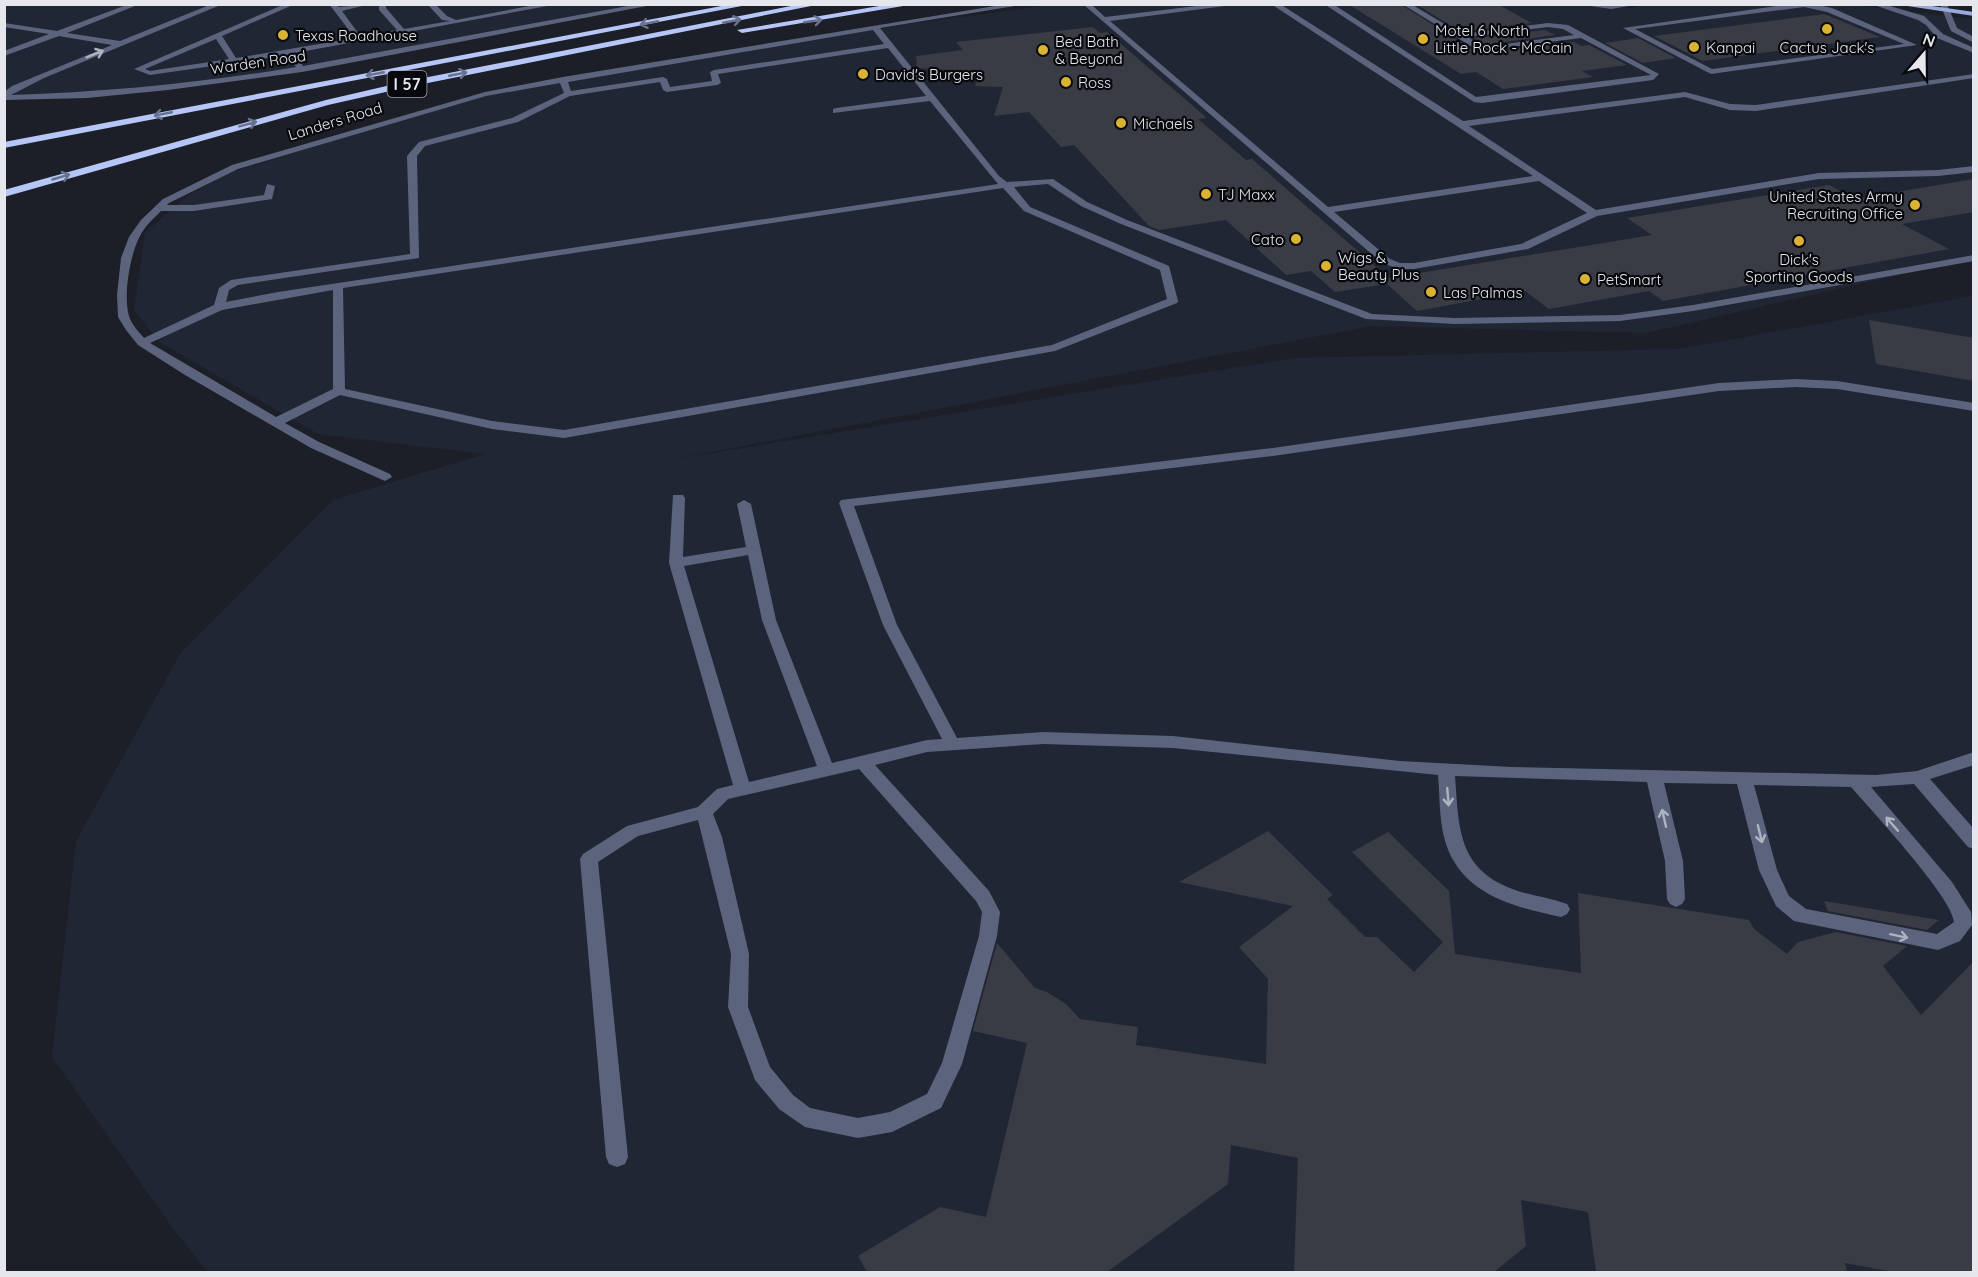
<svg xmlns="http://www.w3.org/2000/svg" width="1978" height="1277" font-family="Quicksand,sans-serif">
  <rect width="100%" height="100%" fill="#1c1f27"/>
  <path fill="#212634" d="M 1571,4 L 1632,8 L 1645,4 L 1846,4 L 1973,19 L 1973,258 L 1646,333 L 1371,326 L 675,459 L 1294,358 L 1678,349 L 1973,296 L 1973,1272 L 208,1272 L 174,1230 L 52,1057 L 76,841 L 180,654 L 333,500 L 485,454 L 318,434 L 159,342 L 134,310 L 145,232 L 190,194 L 229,173 L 467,99 L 901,25 L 1052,5 Z
    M 4,5 L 653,5 L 323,66 L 190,86 L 34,98 L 5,93 Z"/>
  <path fill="#393c45" d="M 1348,4 L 1400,4 L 1478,53 L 1574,42 L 1581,46 L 1589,45 L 1627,65 L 1582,71 L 1593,77 L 1503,89 L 1476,72 L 1461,74 Z
    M 1416,4 L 1497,4 L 1532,23 L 1461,32 Z
    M 1824,14 L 1880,37 L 1703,61 L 1654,36 Z
    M 1093,27 L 1100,33 L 1107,32 L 1207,118 L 1198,119 L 1246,160 L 1252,159 L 1389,278 L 1652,235 L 1627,218 L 1829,185 L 1855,199 L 1974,179 L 1974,212 L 1902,224 L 1949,249 L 1663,301 L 1649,291 L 1549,309 L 1525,291 L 1417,311 L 1387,284 L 1335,292 L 1311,271 L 1286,275 L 1226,220 L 1159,230 L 1149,226 L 1074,145 L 1061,147 L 1029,112 L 994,116 L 1003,87 L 975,86 L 980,72 L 917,68 L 916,56 L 963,50 L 956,42 Z
    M 1545,30 L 1555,35 L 1484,45 L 1474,38 Z
    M 1638,38 L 1676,58 L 1643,63 L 1605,43 Z
    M 1869,320 L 1974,338 L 1974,381 L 1876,364 Z
    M 1268,831 L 1333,895 L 1327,899 L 1365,937 L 1377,937 L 1414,972 L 1443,942 L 1352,852 L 1388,832 L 1449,891 L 1455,954 L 1581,973 L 1578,893 L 1749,920 L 1754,929 L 1787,954 L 1798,942 L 1836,932 L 1907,946 L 1883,966 L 1921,1015 L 1974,961 L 1974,1272 L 1894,1272 L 1845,1263 L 1847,1272 L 1596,1272 L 1588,1212 L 1521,1200 L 1526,1246 L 1494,1272 L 1294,1272 L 1298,1158 L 1231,1145 L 1228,1184 L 1107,1272 L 867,1272 L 858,1256 L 940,1207 L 986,1217 L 1027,1043 L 973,1031 L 997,943 L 1035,988 L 1047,992 L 1066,1004 L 1080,1019 L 1138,1027 L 1136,1045 L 1266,1064 L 1268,979 L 1239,947 L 1293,906 L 1179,882 Z
    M 1824,901 L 1939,920 L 1927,930 L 1828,911 Z"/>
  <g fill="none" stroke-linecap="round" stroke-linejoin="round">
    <path fill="#5c647d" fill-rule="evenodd" d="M 129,4 L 140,4 L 67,33 L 120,41 L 212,4 L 223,4 L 44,78 L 11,95 C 107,92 201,83 296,67 L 288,55 L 150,75 L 134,69 L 285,4 L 295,4 L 222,36 L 236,58 L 355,38 L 329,4 L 336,4 L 339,7 L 370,4 L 342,11 L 361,37 L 397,30 L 379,10 L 379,4 L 386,4 L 386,8 L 404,29 L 450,21 L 442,20 L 427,4 L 435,4 L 447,16 L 456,20 L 540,4 L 558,4 L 295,53 L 303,66 L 573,16 L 639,4 L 657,4 L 302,72 L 168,90 L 87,98 L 4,100 L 4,92 L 12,86 L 112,45 L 59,36 L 4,56 L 4,51 L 49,34 L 4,27 L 4,23 L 57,31 ZM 216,39 L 229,59 L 150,71 L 145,69 Z
      M 1007,4 L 1027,4 L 880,28 L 999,176 L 1007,182 L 1053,179 L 1087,202 L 1127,220 L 1372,314 L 1455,318 L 1620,315 L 1693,305 L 1974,255 L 1974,261 L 1693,311 L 1620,321 L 1455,324 L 1366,319 L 1121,224 L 1081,206 L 1048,184 L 1014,187 L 1030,207 L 1169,266 L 1178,301 L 1177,303 L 1055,351 L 564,438 L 492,429 L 340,395 L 285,423 L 319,442 L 390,474 L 392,477 L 385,481 L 311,448 L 185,375 L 138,345 L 126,330 L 118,317 L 117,295 L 121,258 L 129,237 L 141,220 L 163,199 L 232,165 L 485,92 L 563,77 ZM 873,30 L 884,44 L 714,70 L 710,72 L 712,81 L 670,87 L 667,79 L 663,77 L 571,91 L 568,82 ZM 888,48 L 926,96 L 836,108 L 833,109 L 833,113 L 930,101 L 998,184 L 278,292 L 226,302 L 229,290 L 238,285 L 419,258 L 417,156 L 425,146 L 518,122 L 570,96 L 660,82 L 663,90 L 667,92 L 717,85 L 721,83 L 718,74 ZM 560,83 L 564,93 L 512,118 L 419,142 L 407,156 L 410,254 L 231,280 L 219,288 L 214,305 L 144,338 C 139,332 133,326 130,319 C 122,299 130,254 140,236 C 145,226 153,219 161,211 L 194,211 L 272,199 L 275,186 L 267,184 L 264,195 L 194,205 L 167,205 L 169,203 L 238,169 L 486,96 ZM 1003,188 L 1024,211 L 1160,270 L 1167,299 L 1052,345 L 564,430 L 492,421 L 345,389 L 343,288 ZM 333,290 L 333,389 L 276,417 L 150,343 L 222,310 Z
      M 1083,4 L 1091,4 L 1105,17 L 1213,4 L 1240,4 L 1110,21 L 1328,207 L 1533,176 L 1271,4 L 1280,4 L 1463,121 L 1685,92 L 1730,104 L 1756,105 L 1974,74 L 1974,78 L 1756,111 L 1730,110 L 1685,97 L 1469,126 L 1596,210 L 1819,173 L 1938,170 L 1974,166 L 1974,172 L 1938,176 L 1819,179 L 1597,216 L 1528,249 L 1414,269 L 1399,269 L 1382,263 ZM 1539,181 L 1587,213 L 1521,244 L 1414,263 L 1400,263 L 1390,259 L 1334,212 Z
      M 1324,4 L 1333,4 L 1476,97 L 1651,75 L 1581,38 L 1479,51 L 1402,4 L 1411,4 L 1461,34 L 1548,23 L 1568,25 L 1659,74 L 1653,80 L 1482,103 L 1474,102 ZM 1548,27 L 1563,29 L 1574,35 L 1483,47 L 1468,37 Z
      M 1577,4 L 1641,4 L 1611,9 Z
      M 1790,4 L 1813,4 L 1832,8 L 1917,45 L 1711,74 L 1623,28 ZM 1804,7 L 1827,12 L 1904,44 L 1712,69 L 1635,29 Z
      M 1871,4 L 1883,4 L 1924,16 L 1943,34 L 1974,48 L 1974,53 L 1937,38 L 1926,25 L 1918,20 Z
      M 1940,4 L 1947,4 L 1957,28 L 1974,37 L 1974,43 L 1951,31 Z
      M 1796,379 L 1837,381 L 1974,403 L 1974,411 L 1837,389 L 1796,387 L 1719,391 L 1273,456 L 854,506 L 897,625 L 957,738 L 1043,732 L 1173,736 L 1400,761 L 1512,767 L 1876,775 L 1917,771 L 1974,752 L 1974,765 L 1930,779 L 1974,829 L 1974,849 L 1968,847 L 1914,784 L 1871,787 L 1952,882 L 1971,912 L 1972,925 L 1960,941 L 1938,950 L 1794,921 L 1776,906 L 1759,870 L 1737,784 L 1664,783 L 1683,861 L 1685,899 L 1682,904 L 1676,907 L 1670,904 L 1667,899 L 1665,861 L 1647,782 L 1455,776 C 1459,831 1458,871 1518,891 C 1534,896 1551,898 1567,904 L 1570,909 L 1567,914 L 1561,917 C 1514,907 1463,895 1446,844 C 1439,823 1440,798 1438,775 L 1173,748 L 1043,744 L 927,752 L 875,765 L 989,891 L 1000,912 L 997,936 L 962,1064 L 941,1108 L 892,1132 L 858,1138 L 805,1127 L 779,1109 L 755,1080 L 728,1007 L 731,954 L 698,820 L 638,836 L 598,862 L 628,1157 L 625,1164 L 617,1167 L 609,1164 L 606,1157 L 580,859 L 583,854 L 627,826 L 698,807 L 717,789 L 733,785 L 669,563 L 673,495 L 683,495 L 685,498 L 683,557 L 746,547 L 737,504 L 744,500 L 751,504 L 776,620 L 832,763 L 927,740 L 942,739 L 883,625 L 839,503 L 841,500 L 1273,448 L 1719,383 ZM 748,555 L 762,620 L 817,766 L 749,782 L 684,566 ZM 859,769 L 976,901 L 982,912 L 979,936 L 942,1063 L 927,1094 L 890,1112 L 858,1118 L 810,1108 L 793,1095 L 770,1067 L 748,1007 L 749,954 L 722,837 L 713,814 L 728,799 ZM 1754,785 L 1851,787 C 1872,811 1952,897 1954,922 L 1937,934 L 1806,909 L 1789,896 L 1777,870 Z"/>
    <path fill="#99aadc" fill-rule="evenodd" d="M 1894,4 L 1918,4 L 1974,12 L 1974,16 Z"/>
    <path fill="#b6c6f7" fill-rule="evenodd" d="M 732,4 L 752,4 L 4,148 L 4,142 Z
      M 801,4 L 821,4 L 408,87 L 328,105 L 4,197 L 4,190 L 326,100 L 408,81 Z
      M 891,4 L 915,4 L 742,33 L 737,30 Z"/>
  </g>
  <defs><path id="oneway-shaft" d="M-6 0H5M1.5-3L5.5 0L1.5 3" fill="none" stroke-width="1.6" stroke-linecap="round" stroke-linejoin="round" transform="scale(1.5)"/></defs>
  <g stroke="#68718e">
    <use href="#oneway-shaft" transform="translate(732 21) rotate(-11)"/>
    <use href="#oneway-shaft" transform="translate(813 21) rotate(-8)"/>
    <use href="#oneway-shaft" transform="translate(649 23) rotate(169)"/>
    <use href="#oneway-shaft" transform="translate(375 74) rotate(169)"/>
    <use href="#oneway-shaft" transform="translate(458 74) rotate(-11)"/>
    <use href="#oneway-shaft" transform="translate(163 114) rotate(169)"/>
    <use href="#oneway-shaft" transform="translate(248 124) rotate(-15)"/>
    <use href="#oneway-shaft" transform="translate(61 177) rotate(-16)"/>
  </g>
  <g stroke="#aeb3c0">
    <use href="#oneway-shaft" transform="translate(95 54) rotate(-22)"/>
    <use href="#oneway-shaft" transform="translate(1448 797) rotate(85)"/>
    <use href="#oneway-shaft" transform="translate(1664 818) rotate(-103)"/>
    <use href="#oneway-shaft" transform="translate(1892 824) rotate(-131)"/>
    <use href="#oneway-shaft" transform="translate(1760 834) rotate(76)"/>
    <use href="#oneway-shaft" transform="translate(1899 936) rotate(12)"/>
  </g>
  <g fill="#dbb333" stroke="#08090d" stroke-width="2">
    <circle cx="1827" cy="29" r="6"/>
    <circle cx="283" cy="35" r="6"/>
    <circle cx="1423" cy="39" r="6"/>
    <circle cx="1694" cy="47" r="6"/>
    <circle cx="1043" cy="50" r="6"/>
    <circle cx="863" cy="74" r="6"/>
    <circle cx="1066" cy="82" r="6"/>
    <circle cx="1121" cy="123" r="6"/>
    <circle cx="1206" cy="194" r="6"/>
    <circle cx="1915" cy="205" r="6"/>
    <circle cx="1296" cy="239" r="6"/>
    <circle cx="1799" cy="241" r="6"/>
    <circle cx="1326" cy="266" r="6"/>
    <circle cx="1585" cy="279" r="6"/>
    <circle cx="1431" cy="292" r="6"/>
  </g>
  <g text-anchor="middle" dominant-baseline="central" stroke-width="4.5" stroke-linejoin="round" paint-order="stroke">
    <g font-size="15" fill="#e5e7ed" stroke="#08090d" text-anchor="start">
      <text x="1435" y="30">Motel 6 North<tspan x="1435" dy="17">Little Rock - McCain</tspan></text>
      <text x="295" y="35">Texas Roadhouse</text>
      <text x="1055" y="41">Bed Bath<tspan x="1055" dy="17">&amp; Beyond</tspan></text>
      <text x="1706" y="47">Kanpai</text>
      <text x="1827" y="47" text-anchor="middle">Cactus Jack's</text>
      <text x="875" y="74">David's Burgers</text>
      <text x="1078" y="82">Ross</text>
      <text x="1133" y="123">Michaels</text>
      <text x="1218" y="194">TJ Maxx</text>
      <text x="1903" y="196" text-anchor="end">United States Army<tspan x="1903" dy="17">Recruiting Office</tspan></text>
      <text x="1284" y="239" text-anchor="end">Cato</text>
      <text x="1338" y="257">Wigs &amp;<tspan x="1338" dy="17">Beauty Plus</tspan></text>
      <text x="1799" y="259" text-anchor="middle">Dick's<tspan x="1799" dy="17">Sporting Goods</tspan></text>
      <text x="1597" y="279">PetSmart</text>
      <text x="1443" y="292">Las Palmas</text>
    </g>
    <g font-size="15" fill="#e5e7ed" stroke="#08090d">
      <text transform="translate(258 62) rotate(-8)">Warden Road</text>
      <text transform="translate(335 121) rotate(-17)">Landers Road</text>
    </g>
    <rect fill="#08090d" stroke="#a3a4aa" stroke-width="1.5" x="387.5" y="71" width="39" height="26" rx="4.5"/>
    <g font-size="16" font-weight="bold" fill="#e5e7ed">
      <text x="407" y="84">I 57</text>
    </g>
  </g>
  <rect width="1978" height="1277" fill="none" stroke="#e5e7ed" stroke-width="12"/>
  <g transform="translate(1924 54) rotate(20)" stroke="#08090d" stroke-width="4.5" paint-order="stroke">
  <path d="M0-4.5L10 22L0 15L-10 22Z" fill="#e5e7ed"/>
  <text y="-9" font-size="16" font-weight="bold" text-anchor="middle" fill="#e5e7ed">N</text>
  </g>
</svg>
